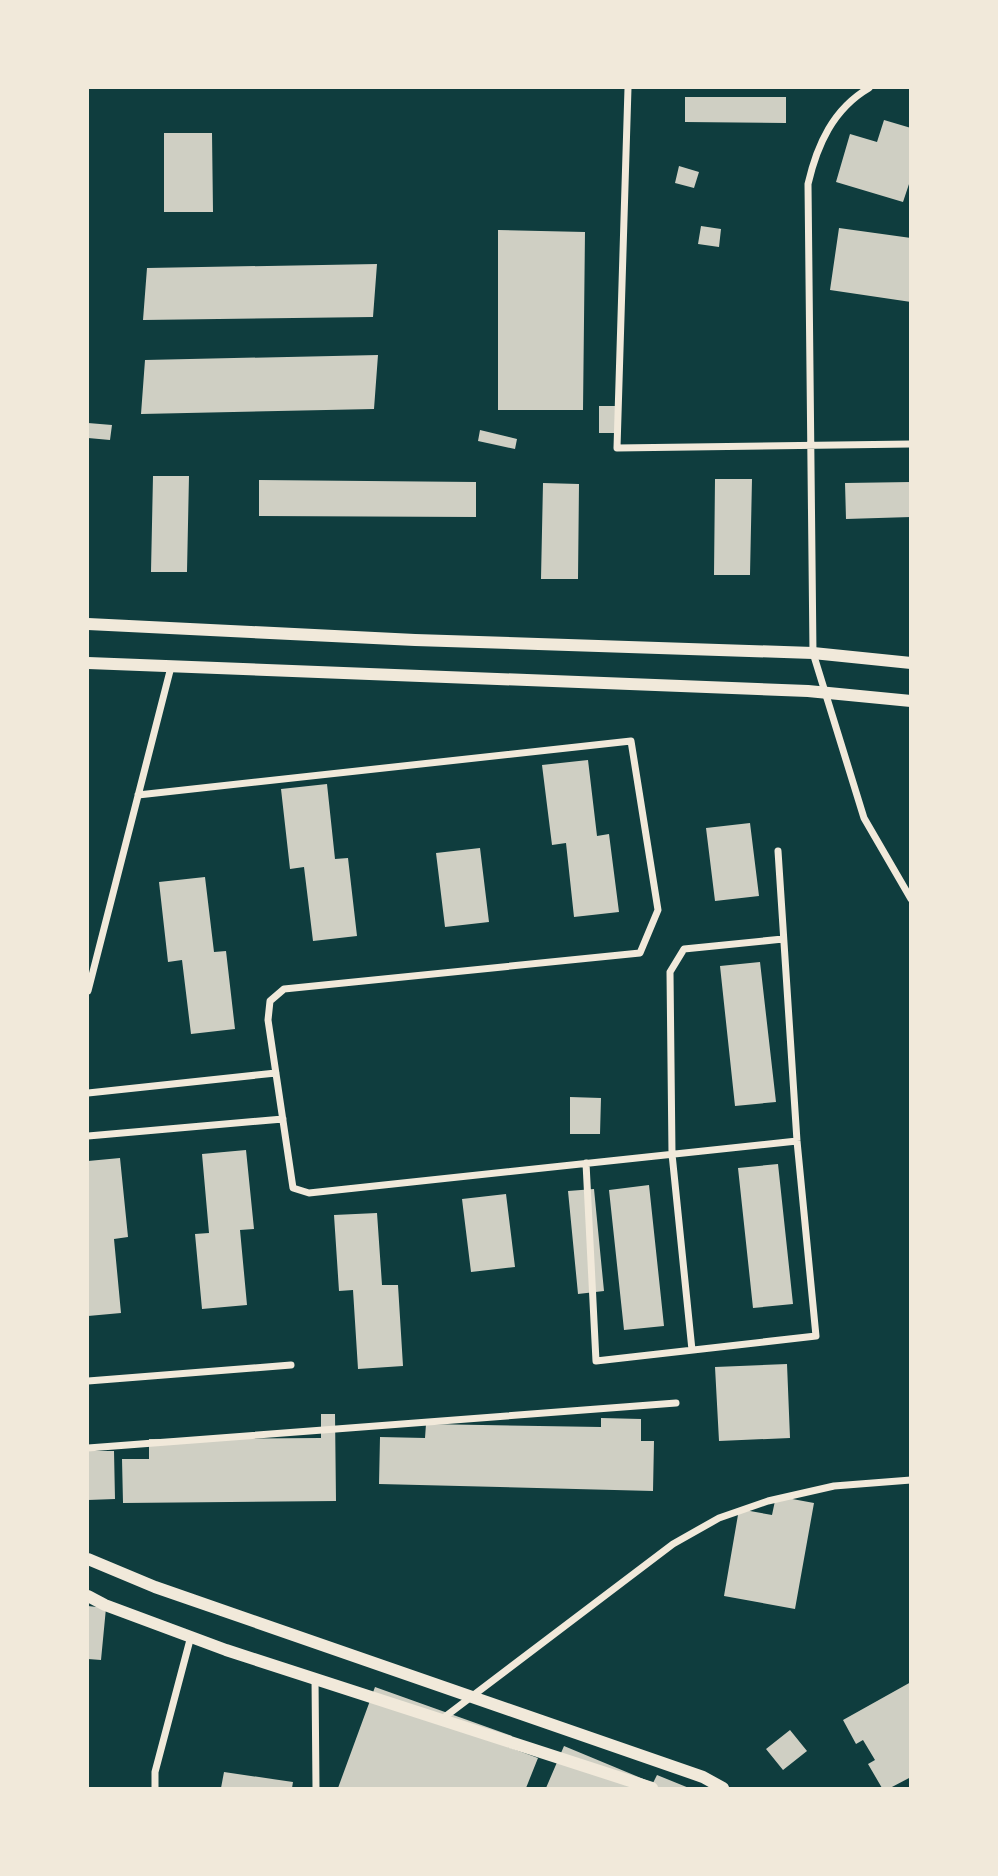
<svg xmlns="http://www.w3.org/2000/svg" width="998" height="1876" font-family="'Titillium Web',sans-serif">
  <rect width="100%" height="100%" fill="#0f3d3e"/>
  <path fill="#cfcfc3" d="M 685,97 L 786,97 L 786,123 L 685,122 Z
    M 884,120 L 911,128 L 911,178 L 903,202 L 836,182 L 850,134 L 877,142 Z
    M 164,133 L 212,133 L 213,212 L 164,212 Z
    M 679,166 L 699,172 L 694,188 L 675,183 Z
    M 701,226 L 721,229 L 719,247 L 698,244 Z
    M 839,228 L 911,238 L 911,302 L 830,290 Z
    M 498,230 L 585,232 L 583,410 L 498,410 Z
    M 377,264 L 373,317 L 143,320 L 147,268 Z
    M 378,355 L 374,409 L 141,414 L 145,360 Z
    M 599,406 L 618,406 L 619,433 L 599,433 Z
    M 88,423 L 112,425 L 110,440 L 88,438 Z
    M 480,430 L 517,439 L 515,449 L 478,441 Z
    M 153,476 L 189,476 L 187,572 L 151,572 Z
    M 715,479 L 752,479 L 750,575 L 714,575 Z
    M 259,480 L 476,482 L 476,517 L 259,516 Z
    M 911,482 L 911,517 L 846,519 L 845,483 Z
    M 543,483 L 579,484 L 578,579 L 541,579 Z
    M 588,760 L 597,836 L 609,834 L 619,912 L 574,917 L 566,843 L 552,845 L 542,765 Z
    M 327,784 L 335,859 L 348,858 L 357,936 L 313,941 L 304,867 L 290,869 L 281,789 Z
    M 750,823 L 759,896 L 715,901 L 706,828 Z
    M 480,848 L 489,922 L 445,927 L 436,853 Z
    M 205,877 L 214,952 L 226,951 L 235,1029 L 191,1034 L 182,960 L 168,962 L 159,882 Z
    M 760,962 L 776,1102 L 735,1106 L 720,966 Z
    M 570,1097 L 601,1098 L 600,1134 L 570,1134 Z
    M 246,1150 L 254,1229 L 240,1230 L 247,1305 L 202,1309 L 195,1234 L 209,1233 L 202,1154 Z
    M 120,1158 L 128,1237 L 114,1239 L 121,1313 L 88,1316 L 88,1161 Z
    M 778,1164 L 793,1304 L 753,1308 L 738,1168 Z
    M 649,1185 L 664,1326 L 624,1330 L 609,1190 Z
    M 594,1189 L 604,1291 L 578,1294 L 568,1191 Z
    M 506,1194 L 515,1267 L 471,1272 L 462,1199 Z
    M 377,1213 L 382,1285 L 398,1285 L 403,1366 L 358,1369 L 353,1290 L 339,1291 L 334,1215 Z
    M 787,1364 L 790,1438 L 719,1441 L 715,1367 Z
    M 321,1414 L 335,1414 L 336,1501 L 123,1503 L 122,1459 L 149,1459 L 149,1439 L 321,1438 Z
    M 601,1418 L 641,1419 L 641,1441 L 654,1441 L 653,1491 L 379,1484 L 380,1437 L 425,1438 L 426,1424 L 601,1427 Z
    M 88,1451 L 114,1451 L 115,1499 L 88,1500 Z
    M 776,1496 L 814,1503 L 795,1609 L 724,1596 L 739,1509 L 772,1515 Z
    M 88,1606 L 106,1608 L 101,1660 L 88,1659 Z
    M 911,1682 L 911,1777 L 890,1788 L 882,1788 L 868,1764 L 875,1760 L 863,1740 L 856,1744 L 843,1720 Z
    M 375,1687 L 512,1736 L 508,1747 L 538,1758 L 526,1788 L 338,1788 Z
    M 790,1730 L 807,1751 L 783,1770 L 766,1749 Z
    M 564,1746 L 653,1783 L 657,1775 L 689,1788 L 546,1788 Z
    M 224,1772 L 293,1782 L 292,1788 L 221,1788 Z"/>
  <g fill="none" stroke-linecap="round" stroke-linejoin="round">
    <path stroke="#f1e9da" stroke-width="7" d="M 628,88 L 617,448 L 911,444
      M 869,88 C 833,109 817,145 808,184 L 813,653 L 864,818 L 911,899
      M 138,795 L 631,741 L 658,910 L 640,953 L 284,989 L 270,1001 L 268,1020 L 293,1188 L 309,1193 L 797,1141
      M 88,991 L 171,667
      M 88,1093 L 276,1073
      M 88,1136 L 283,1119
      M 586,1163 L 596,1361 L 816,1336 L 797,1141 L 778,851
      M 692,1350 L 672,1154 L 670,972 L 684,949 L 783,939
      M 88,1381 L 291,1365
      M 88,1448 L 676,1403
      M 315,1678 L 316,1788
      M 442,1719 L 673,1544 L 719,1518 L 768,1501 L 834,1486 L 911,1480
      M 155,1788 L 155,1772 L 191,1636"/>
    <path stroke="#f1e9da" stroke-width="12" d="M 88,624 L 415,640 L 813,653 L 911,663
      M 88,663 L 808,691 L 911,701
      M 88,1559 L 155,1587 L 703,1777 L 723,1788
      M 88,1596 L 105,1605 L 226,1650 L 652,1788"/>
  </g>
  <rect width="998" height="1876" fill="none" stroke="#f1e9da" stroke-width="178"/>
</svg>
